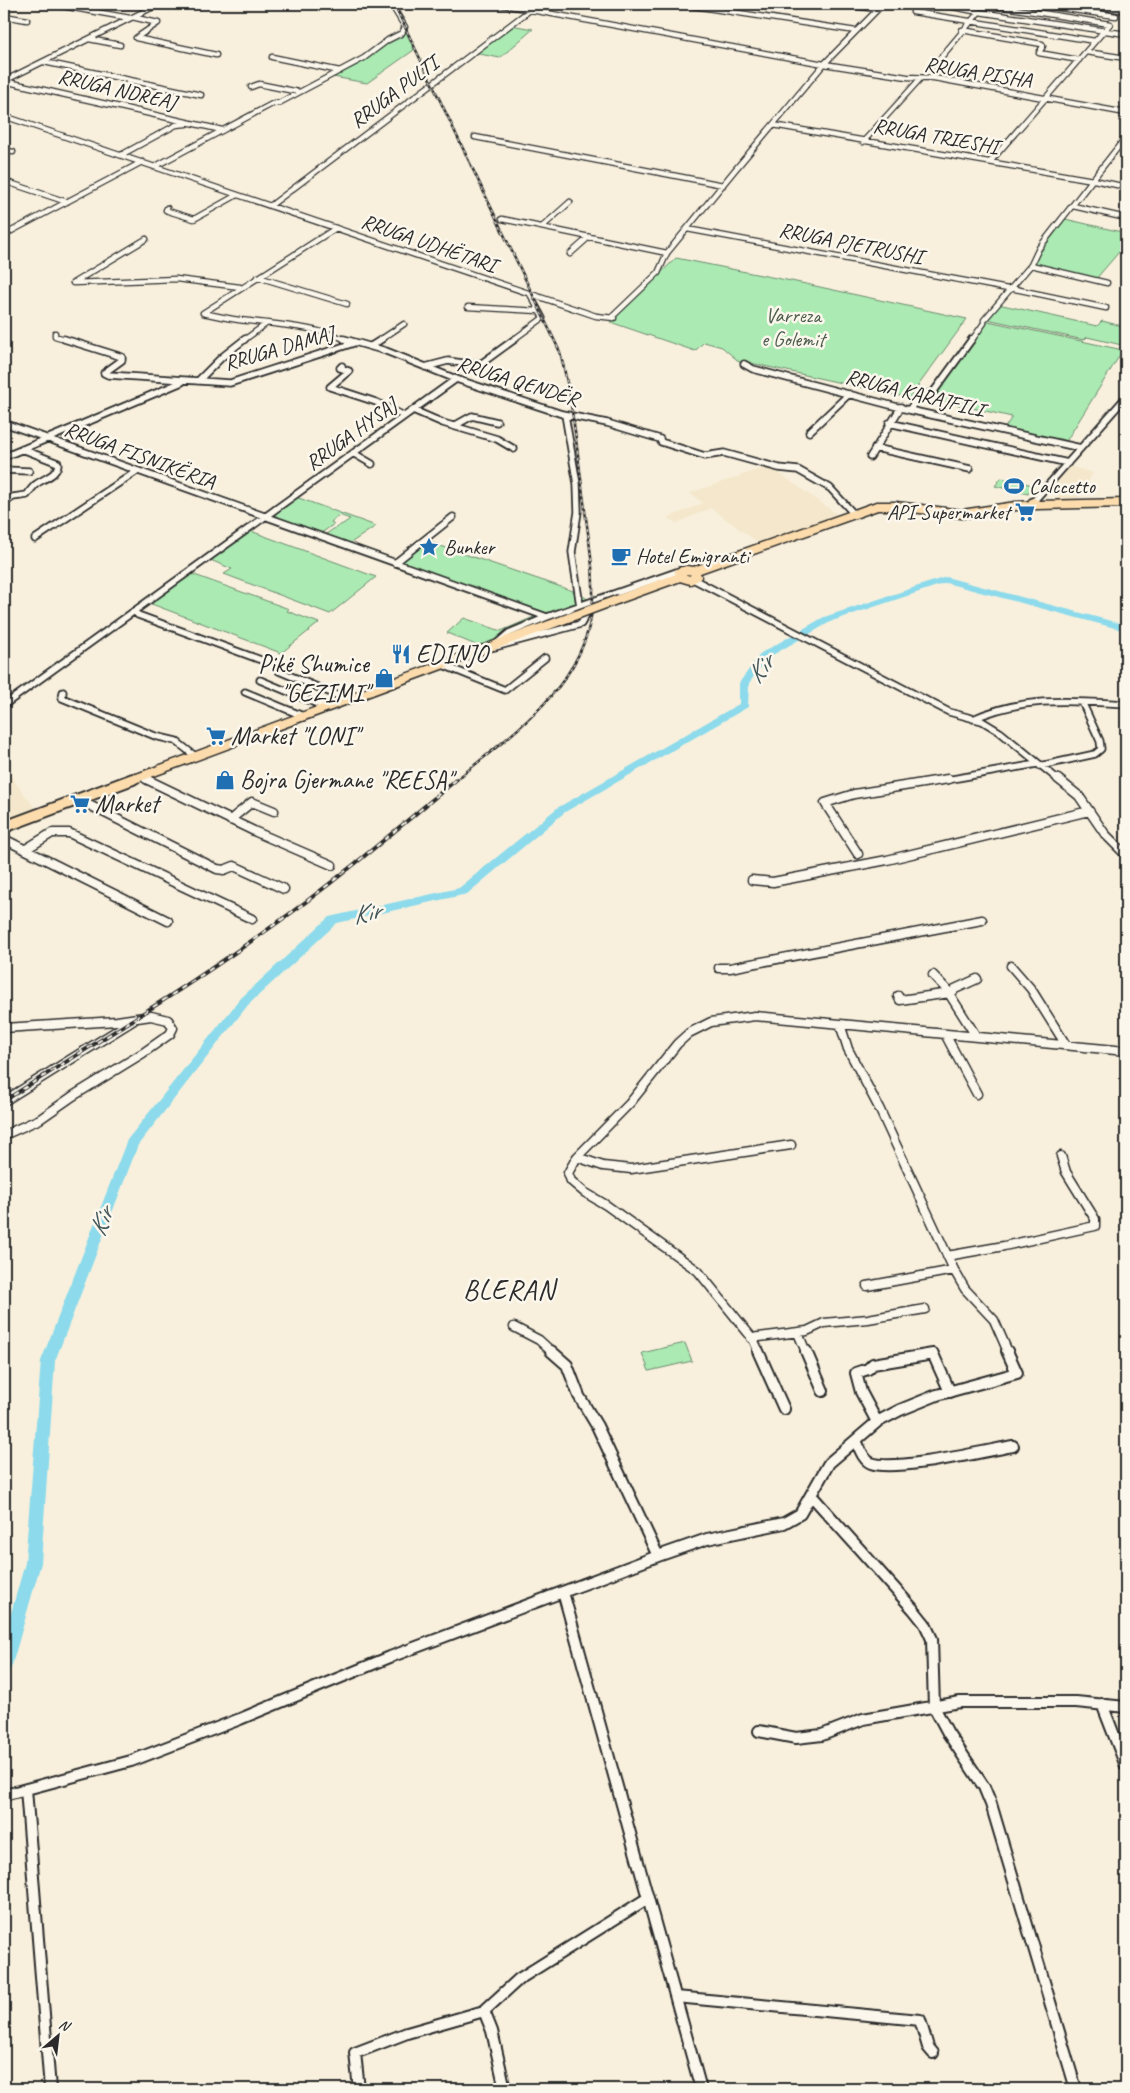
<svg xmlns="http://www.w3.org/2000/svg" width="1130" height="2093" font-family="Caveat,sans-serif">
  <rect width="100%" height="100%" fill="#f8f0dd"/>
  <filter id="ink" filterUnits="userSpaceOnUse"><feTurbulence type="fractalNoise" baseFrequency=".02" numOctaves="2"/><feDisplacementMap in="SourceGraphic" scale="10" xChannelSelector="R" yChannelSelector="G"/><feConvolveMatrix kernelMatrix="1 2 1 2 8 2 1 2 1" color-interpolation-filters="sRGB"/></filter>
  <g filter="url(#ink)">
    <path fill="#f4e7cb" d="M 769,466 L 838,515 L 760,544 L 711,508 L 677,523 L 668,518 L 703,503 L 690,493 Z
      M 1069,466 L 1093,473 L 1078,499 L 1059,500 L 1056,498 L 1060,494 L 1047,490 Z
      M 4,767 L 37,811 L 4,822 Z"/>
    <path fill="#abeab2" stroke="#6b8a6e" d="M 511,25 L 533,29 L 500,58 L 474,53 Z
      M 406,32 L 414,50 L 367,83 L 333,77 L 361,63 L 389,41 Z
      M 1065,219 L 1126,233 L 1126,254 L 1119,252 L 1095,280 L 1032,264 Z
      M 676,258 L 806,284 L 967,319 L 909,398 L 746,362 L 743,365 L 722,347 L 704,342 L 695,351 L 610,322 Z
      M 998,304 L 1097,326 L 1102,321 L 1126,327 L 1126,346 L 1087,337 L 1084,340 L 987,319 Z
      M 988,321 L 1123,350 L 1065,443 L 1004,429 L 1012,417 L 932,399 Z
      M 1001,478 L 1033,485 L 1028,494 L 995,486 Z
      M 296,497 L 376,526 L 349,544 L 325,535 C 333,528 343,525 350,519 L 339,515 L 331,522 L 334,524 L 320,534 L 270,515 Z
      M 248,530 L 376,577 L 330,614 L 224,574 L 232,569 L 208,559 Z
      M 426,541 L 579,593 L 590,601 L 546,614 L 401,563 Z
      M 189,573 L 289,609 L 287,611 L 319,623 L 281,653 L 149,603 Z
      M 536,616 L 538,617 L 484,646 L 481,644 L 478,646 L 447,633 L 464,618 L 501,631 Z
      M 685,1343 L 692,1361 L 649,1371 L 642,1353 Z"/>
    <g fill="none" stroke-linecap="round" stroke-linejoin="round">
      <path fill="#8cdaeb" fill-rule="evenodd" d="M 946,577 L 1126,625 L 1126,631 L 946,583 L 832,621 L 769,657 L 749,683 L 748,707 L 565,812 L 467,894 L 337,923 L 248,1005 L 138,1145 L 55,1361 L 41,1563 L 12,1665 L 10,1670 L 4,1672 L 4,1638 L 25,1563 L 41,1361 L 127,1140 L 240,999 L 329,917 L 459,888 L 557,808 L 739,704 L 739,683 L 761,653 L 824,617 Z"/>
      <defs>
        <path id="minor-far3" d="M 51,4 L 130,18
          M 498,4 L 824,64 L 907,77 L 934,78 L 1126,113
          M 680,4 L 856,31
          M 836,4 L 877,9
          M 918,4 L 913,12 L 1095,41
          M 985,4 L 1110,24 L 990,162
          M 1031,4 L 1116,16
          M 1081,4 L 1122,10
          M 979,12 L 1126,34
          M 4,16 L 27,20
          M 132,17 L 158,23 L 136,38 L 216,55
          M 962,30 L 1042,44 L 1043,46 L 1039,53 L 1079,60
          M 89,39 L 120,45
          M 1086,52 L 1126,58
          M 272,57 L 340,71
          M 44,62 L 201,95
          M 932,68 L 979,12 L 938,4
          M 4,81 L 222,130
          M 4,81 L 159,4
          M 251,87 L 259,84 L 299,92
          M 4,116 L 596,316 L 614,318
          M 773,125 L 1093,180
          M 475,137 L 723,185
          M 863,142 L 920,79
          M 4,150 L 13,152
          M 121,155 L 176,125 L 186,124
          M 154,167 L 272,104 L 279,103 L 364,58 L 388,40 L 402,33 L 405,27 L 391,4
          M 1094,180 L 1126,187
          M 4,181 L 67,202
          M 270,206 L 538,4
          M 1073,206 L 1126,218
          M 167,208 L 166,210 L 168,211 L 194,219 L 237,195
          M 502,219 L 667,253
          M 542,227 L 570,202
          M 336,228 L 203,313 C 218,316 233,320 249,321 C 282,325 315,327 347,340
          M 687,229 L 1008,289
          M 4,235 L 142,162
          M 146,239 L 73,283 L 176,279 L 240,287
          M 570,254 L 589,237
          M 1031,265 L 1107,283
          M 258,277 L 347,304
          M 1010,288 L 1106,308
          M 468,307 L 539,311
          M 612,317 L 658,273 L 667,253 L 734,171 L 824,64 L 883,4
          M 55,333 L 55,336 L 68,340
          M 244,340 L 266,324
          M 380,340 L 404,324
          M 513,340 L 543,318 L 530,294
          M 972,340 L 984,323 L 984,320 L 1031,265 L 1039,248 L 1126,137"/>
        <path id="minor-far2" d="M 64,339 L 122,357 L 122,360 L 104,373 L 108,375 L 230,383 L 354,343
          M 344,339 L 386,351 L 456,379 L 562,414 L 607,423 L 660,439 L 661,442 L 705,456 L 724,453 L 779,468 L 798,470 L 830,488 L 853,513
          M 371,346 L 382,339
          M 744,364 L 753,369 L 909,410 L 1081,448
          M 342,366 L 340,368 L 349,371 L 330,387 L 376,402 L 404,416
          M 425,367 L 448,361 L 470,364 L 482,363 L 515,339
          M 198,381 L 222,357 L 245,339
          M 413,410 L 443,423 L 497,439 L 514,449
          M 909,410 L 921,394 L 932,394 L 972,339
          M 565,415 L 577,484 L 578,512 L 572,552 L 580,606
          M 4,423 L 547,617
          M 889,423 L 1068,463
          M 454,426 L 472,416 L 497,422
          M 809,432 L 849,394
          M 875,448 L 970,469
          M 353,453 L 372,464
          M 4,457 L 182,382
          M 870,457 L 901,407
          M 4,470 L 29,471
          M 7,501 L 13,497 L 27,495 C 29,492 32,488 35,485 C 43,478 58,476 58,463 L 22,449
          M 1033,502 L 1126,397
          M 35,539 L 137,471
          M 395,563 L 453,517
          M 693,579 L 949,712 L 982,721 L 1000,732 L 1060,781
          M 134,611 L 138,615 L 261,660
          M 495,645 L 509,633 L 547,617 L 682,570
          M 495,647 L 581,624 L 586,615 L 581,608
          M 443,665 L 505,690 L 545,658
          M 279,671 L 348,700
          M 260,680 L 327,708
          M 63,692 L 62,698 L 155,736 L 176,741 L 195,756
          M 245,692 L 303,716
          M 4,705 L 456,379
          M 973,719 C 1024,696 1072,701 1126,704
          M 1040,766 L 1095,754 L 1101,749 L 1100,741 L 1082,702
          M 141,776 L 148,781
          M 941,781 L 1037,764"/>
        <path id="minor-far1" d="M 146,779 L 256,832 L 332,865
          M 1058,779 L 1079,796 L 1105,834 L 1126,855
          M 77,799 L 217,869 L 224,870 L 234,866 L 284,889
          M 230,820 L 252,802 L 274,811
          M 4,839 L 168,921
          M 26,849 L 52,833 L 69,833 L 252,919
          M 858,854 L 825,803 L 854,794 L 948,779
          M 752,880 L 773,882 L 887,860 L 1089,811
          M 1011,966 L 1031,989 L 1066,1045
          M 719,968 L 730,968 L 982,920
          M 898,996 L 900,1000 L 950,993 L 933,975
          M 840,1024 L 848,1049 L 879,1108 L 954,1270 L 965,1289 L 994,1320 L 1008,1352
          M 4,1028 L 117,1021 L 151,1016 L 168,1020 L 173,1028 L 170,1034 L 143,1053 L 73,1096 L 40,1119 L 4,1135
          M 945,1034 L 977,1094
          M 976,1036 L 950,995 L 955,989 L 977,979
          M 4,1101 L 134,1020
          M 577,1157 L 603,1166 L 631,1169 L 791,1145
          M 947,1256 L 1004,1246 L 1095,1226 L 1095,1219 L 1066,1172 L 1061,1156
          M 867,1286 L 954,1270
          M 514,1327 L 539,1340 L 552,1352
          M 798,1333 L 806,1352
          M 751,1338 L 807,1331 L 824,1323 L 868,1319 L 925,1309
          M 759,1352 L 753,1339 L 698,1271 L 606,1205 L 584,1192 L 571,1181 L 568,1173 L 577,1157 L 630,1103 L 677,1044 L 689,1033 L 711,1022 L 755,1016 L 1126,1051"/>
        <path id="minor" d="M 551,1351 L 567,1365 L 579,1396 L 597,1426 L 658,1556
          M 758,1351 L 784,1409
          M 806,1351 L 823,1391
          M 877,1422 L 861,1392 L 856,1373 L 868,1369 L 873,1364 L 933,1354 L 950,1392
          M 856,1441 C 860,1448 863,1460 871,1463 C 894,1472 985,1451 1013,1446
          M 811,1495 L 913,1609 L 925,1624 L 932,1639 L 934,1707 L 948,1733 L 984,1787 L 991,1804 L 1076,2089
          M 563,1592 L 701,2089
          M 1102,1704 L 1126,1766
          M 759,1731 L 796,1738 L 822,1735 L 863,1719 L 960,1702 L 1076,1702 L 1126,1707
          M 26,1789 L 50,2089
          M 4,1795 L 131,1761 L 240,1719 L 390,1657 L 658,1556 L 707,1539 L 784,1523 L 800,1514 L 829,1463 L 877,1422 L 900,1410 L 937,1395 L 1017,1373 L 1007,1351
          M 676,1997 L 920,2020 L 928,2047 L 933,2053
          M 359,2089 L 355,2053 L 407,2033 L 484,2011
          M 505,2089 L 492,2031 L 484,2011 L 519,1979 L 648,1898"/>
        <path id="major-far1" d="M 1038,505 L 1126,503
          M 686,570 L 694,571 L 697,576 L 690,580 L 680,577 L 679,572 Z
          M 694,571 L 877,506 L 896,506 L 962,514 L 1016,506 L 1038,505 L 1033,502 L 1030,505
          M 619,599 L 680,577
          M 129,781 L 576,615"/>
        <path id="major" d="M 4,827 L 133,779"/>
      </defs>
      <use href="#minor-far3" stroke="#2b2b2b" stroke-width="7"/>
      <use href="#minor-far2" stroke="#2b2b2b" stroke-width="9"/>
      <use href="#minor-far1" stroke="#2b2b2b" stroke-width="11"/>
      <use href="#minor" stroke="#2b2b2b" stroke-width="14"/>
      <use href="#major-far1" stroke="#2b2b2b" stroke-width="11"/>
      <use href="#major" stroke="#2b2b2b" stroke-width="14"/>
      <use href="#minor-far3" stroke="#fbf7ec" stroke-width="4.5"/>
      <use href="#minor-far2" stroke="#fbf7ec" stroke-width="5.5"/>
      <use href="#minor-far1" stroke="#fbf7ec" stroke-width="8"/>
      <use href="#minor" stroke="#fbf7ec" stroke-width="10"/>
      <use href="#major-far1" stroke="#fcdcac" stroke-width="8"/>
      <use href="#major" stroke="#fcdcac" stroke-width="10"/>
      <defs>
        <path id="rail-far1" d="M 394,4 L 560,352 C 573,401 577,451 584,502 C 588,538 596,575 592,611 C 582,688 510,735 455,781"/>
        <path id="rail" d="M 4,1101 C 92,1045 182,991 267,930 C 333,884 395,831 457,779"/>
      </defs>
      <use href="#rail-far1" stroke="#2b2b2b" stroke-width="2.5"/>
      <use href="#rail" stroke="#2b2b2b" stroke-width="4"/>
      <use href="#rail-far1" stroke="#fbf7ec" stroke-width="1" stroke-dasharray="3" stroke-linecap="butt"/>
      <use href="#rail" stroke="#fbf7ec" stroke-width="2" stroke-dasharray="5.5" stroke-linecap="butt"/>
      <defs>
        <path id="major-bridge" d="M 576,615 L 619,599"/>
      </defs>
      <use href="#major-bridge" stroke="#2b2b2b" stroke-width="11" stroke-linecap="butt"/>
      <use href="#major-bridge" stroke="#fcdcac" stroke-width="8"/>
    </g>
  </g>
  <defs>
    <symbol id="stadium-bare" viewBox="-9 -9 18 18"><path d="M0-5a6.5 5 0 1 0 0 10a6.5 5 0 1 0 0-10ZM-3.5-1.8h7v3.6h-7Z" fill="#1f6fb2" stroke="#fbf7ec" stroke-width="2.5" paint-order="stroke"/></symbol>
    <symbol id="supermarket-bare" viewBox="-9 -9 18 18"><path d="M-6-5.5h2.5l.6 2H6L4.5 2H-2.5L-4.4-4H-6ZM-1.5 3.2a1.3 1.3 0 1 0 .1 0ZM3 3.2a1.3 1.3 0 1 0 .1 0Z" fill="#1f6fb2" stroke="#fbf7ec" stroke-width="2.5" paint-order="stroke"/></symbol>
    <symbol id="sight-bare" viewBox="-9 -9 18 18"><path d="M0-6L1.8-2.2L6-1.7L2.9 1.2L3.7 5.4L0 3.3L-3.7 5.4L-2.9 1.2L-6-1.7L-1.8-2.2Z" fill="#1f6fb2" stroke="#fbf7ec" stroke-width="2.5" paint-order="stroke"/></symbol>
    <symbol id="cafe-bare" viewBox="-9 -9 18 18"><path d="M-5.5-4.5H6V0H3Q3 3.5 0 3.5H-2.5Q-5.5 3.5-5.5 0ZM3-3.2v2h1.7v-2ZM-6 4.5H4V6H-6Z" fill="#1f6fb2" stroke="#fbf7ec" stroke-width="2.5" paint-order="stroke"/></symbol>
    <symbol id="restaurant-bare" viewBox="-9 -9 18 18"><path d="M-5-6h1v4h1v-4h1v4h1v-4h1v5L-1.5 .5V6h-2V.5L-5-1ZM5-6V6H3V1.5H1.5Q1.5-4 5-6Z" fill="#1f6fb2" stroke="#fbf7ec" stroke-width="2.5" paint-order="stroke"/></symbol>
    <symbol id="shop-bare" viewBox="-9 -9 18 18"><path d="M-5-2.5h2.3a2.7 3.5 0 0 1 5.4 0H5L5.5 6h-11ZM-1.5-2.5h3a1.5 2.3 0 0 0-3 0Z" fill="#1f6fb2" stroke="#fbf7ec" stroke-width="2.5" paint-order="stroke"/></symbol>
  </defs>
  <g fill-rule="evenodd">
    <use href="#stadium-bare" x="1000" y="472" width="28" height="28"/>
    <use href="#supermarket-bare" x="1011" y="498" width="28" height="28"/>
    <use href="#sight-bare" x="415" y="533" width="28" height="28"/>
    <use href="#cafe-bare" x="607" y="542" width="28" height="28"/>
    <use href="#restaurant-bare" x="387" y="640" width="28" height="28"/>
    <use href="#shop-bare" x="370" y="664" width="28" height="28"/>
    <use href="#supermarket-bare" x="202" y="722" width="28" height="28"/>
    <use href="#shop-bare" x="211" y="766" width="28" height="28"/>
    <use href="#supermarket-bare" x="66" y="790" width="28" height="28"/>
  </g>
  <g text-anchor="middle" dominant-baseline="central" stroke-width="5" stroke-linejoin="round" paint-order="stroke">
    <g font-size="21" fill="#2b2b2b" stroke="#fbf7ec">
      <text transform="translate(978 72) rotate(9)">RRUGA PISHA</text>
      <text transform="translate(117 89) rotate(13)">RRUGA NDREAJ</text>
      <text transform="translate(394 92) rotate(-37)">RRUGA PULTI</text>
      <text transform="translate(936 136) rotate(10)">RRUGA TRIESHI</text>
      <text transform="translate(429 243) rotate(19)">RRUGA UDHËTARI</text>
      <text transform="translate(851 243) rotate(11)">RRUGA PJETRUSHI</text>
      <text transform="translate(279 348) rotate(-16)">RRUGA DAMAJ</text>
      <text transform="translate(518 381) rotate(17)">RRUGA QENDËR</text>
      <text transform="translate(915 393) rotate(14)">RRUGA KARAJFILI</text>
      <text transform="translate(351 434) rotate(-36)">RRUGA HYSAJ</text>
      <text transform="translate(140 455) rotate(20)">RRUGA FISNIKËRIA</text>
    </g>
    <g font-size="21" fill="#4b5b4d" stroke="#fbf7ec">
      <text x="793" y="315">Varreza<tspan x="793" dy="24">e Golemit</tspan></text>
    </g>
    <g font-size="21" fill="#2b2b2b" stroke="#fbf7ec" text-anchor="start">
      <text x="1029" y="486">Calccetto</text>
      <text x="1010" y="512" text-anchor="end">API Supermarket</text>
      <text x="444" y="547">Bunker</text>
      <text x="636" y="556">Hotel Emigranti</text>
    </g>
    <g font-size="25" fill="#2b2b2b" stroke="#fbf7ec" text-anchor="start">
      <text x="416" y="654">EDINJO</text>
      <text x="369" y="664" text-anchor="end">Pikë Shumice<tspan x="369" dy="29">"GEZIMI"</tspan></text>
      <text x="231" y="736">Market "LONI"</text>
      <text x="240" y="780">Bojra Gjermane "REESA"</text>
      <text x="95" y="804">Market</text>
    </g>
    <g font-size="26" font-style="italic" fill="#43575b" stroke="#fbf7ec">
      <text transform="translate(760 669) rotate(-52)">Kir</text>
      <text transform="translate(366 913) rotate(-13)">Kir</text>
      <text transform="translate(101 1222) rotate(-69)">Kir</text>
    </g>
    <g font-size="28" letter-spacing="1" fill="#2b2b2b" stroke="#fbf7ec">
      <text x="509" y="1289">BLERAN</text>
    </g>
  </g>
  <rect width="1130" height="2093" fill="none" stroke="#fbf7ec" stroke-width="20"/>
  <rect x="10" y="10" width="1110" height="2073" fill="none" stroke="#2b2b2b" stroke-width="2" filter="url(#ink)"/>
  <g transform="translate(58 2036) rotate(28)" stroke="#fbf7ec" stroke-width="4" paint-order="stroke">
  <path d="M0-4L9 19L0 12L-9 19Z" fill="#2b2b2b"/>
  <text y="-8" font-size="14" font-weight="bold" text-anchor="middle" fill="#2b2b2b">N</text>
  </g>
</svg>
